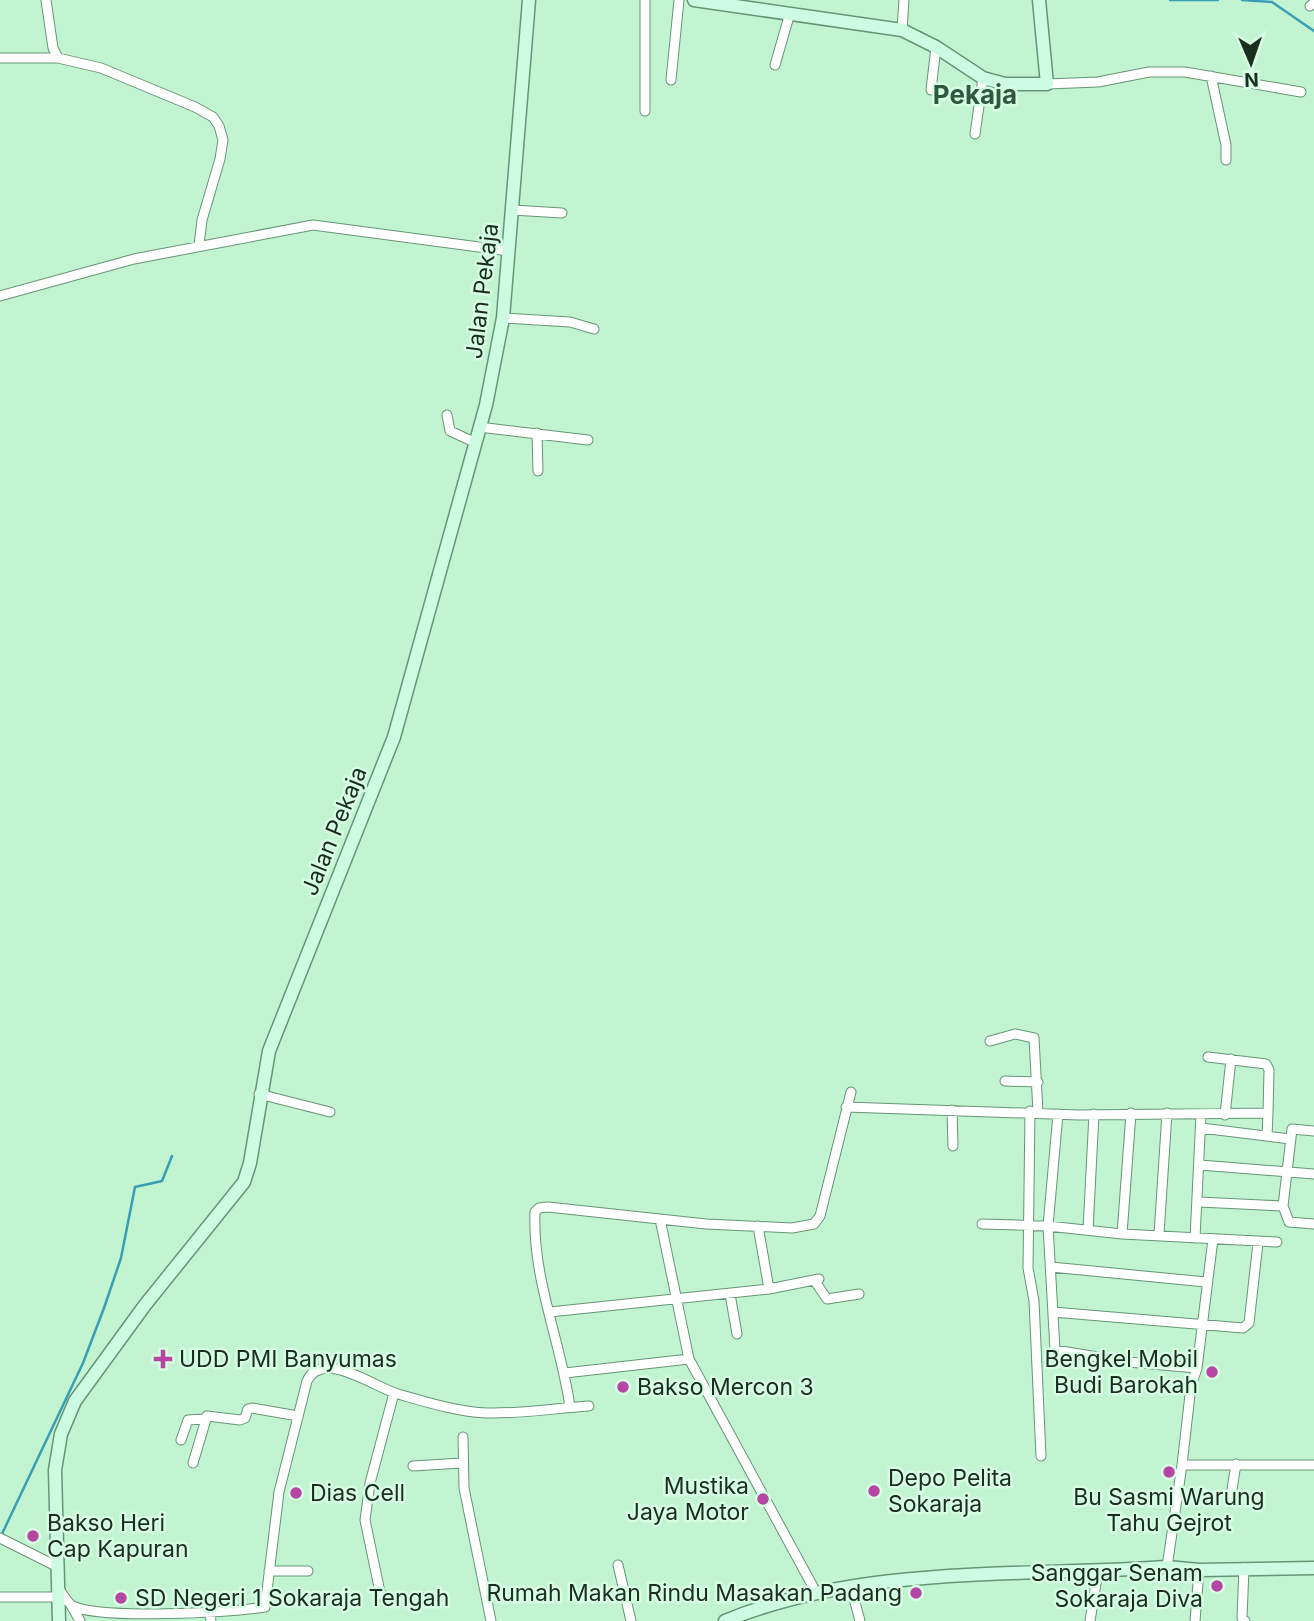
<svg xmlns="http://www.w3.org/2000/svg" width="1314" height="1621" font-family="Inter,sans-serif">
  <rect width="100%" height="100%" fill="#c2f4d2"/>
  <g fill="none" stroke-linecap="round" stroke-linejoin="round">
    <path stroke="#399eb4" stroke-width="2.5" d="M 1170,0 L 1218,0
      M 1242,0 L 1272,2 L 1314,31
      M 1,1536 L 83,1363 L 104,1308 L 121,1258 L 135,1187 L 162,1181 L 172,1156"/>
    <defs>
      <path id="street" d="M 46,0 L 53,48 L 58,58 L 101,68 L 195,107 L 213,117 L 219,126 L 223,140 L 220,159 L 202,220 L 199,245
        M 1310,6 L 1314,3
        M 902,30 L 904,0
        M 0,58 L 58,58
        M 775,65 L 790,13
        M 1211,76 L 1226,145 L 1226,160
        M 671,80 L 679,0
        M 1047,84 L 1098,82 L 1149,72 L 1185,72 L 1301,92
        M 931,90 L 936,47
        M 645,111 L 645,0
        M 975,134 L 983,78
        M 512,210 L 562,213
        M 0,296 L 134,259 L 313,225 L 509,251
        M 503,318 L 570,322 L 594,329
        M 447,415 L 450,431 L 474,442
        M 479,427 L 588,440
        M 537,433 L 538,471
        M 990,1041 L 1015,1034 L 1034,1038 L 1038,1112
        M 1005,1081 L 1038,1082
        M 259,1094 L 330,1112
        M 846,1107 L 1079,1115 L 1268,1113 L 1269,1070 L 1266,1064 L 1208,1057
        M 952,1110 L 953,1146
        M 1030,1111 L 1028,1268 L 1034,1301 L 1041,1456
        M 1225,1115 L 1231,1059
        M 1201,1128 L 1290,1139
        M 1314,1131 L 1292,1129 L 1283,1206 L 1289,1222 L 1314,1224
        M 1267,1136 L 1268,1113
        M 1200,1165 L 1314,1174
        M 1199,1202 L 1283,1206
        M 660,1219 L 689,1359 L 817,1594
        M 982,1224 L 1048,1226 L 1058,1114
        M 758,1226 L 769,1289
        M 1088,1230 L 1094,1114
        M 1122,1234 L 1131,1113
        M 1159,1234 L 1167,1113
        M 1195,1238 L 1201,1115
        M 1213,1239 L 1197,1368 L 1191,1386 L 1182,1465 L 1314,1465
        M 1051,1267 L 1206,1282
        M 814,1280 L 827,1299 L 859,1294
        M 730,1294 L 737,1334
        M 550,1312 L 769,1289 L 819,1279
        M 1053,1312 L 1243,1328 L 1249,1323 L 1258,1243
        M 1197,1368 L 1128,1362 L 1055,1350 L 1048,1226 L 1122,1234 L 1277,1242
        M 565,1373 L 689,1359
        M 570,1407 C 561,1342 532,1278 535,1212 L 539,1208 L 548,1207 L 706,1224 L 792,1228 L 814,1224 L 820,1216 L 851,1092
        M 463,1437 L 464,1488 L 491,1621
        M 181,1440 L 188,1420 L 204,1419
        M 193,1463 L 207,1416 L 240,1420 L 245,1418 L 248,1409 L 252,1408 L 298,1416
        M 413,1466 L 462,1463
        M 1230,1502 L 1236,1464
        M 0,1538 L 58,1567
        M 618,1565 L 631,1621
        M 1167,1567 L 1182,1465
        M 1244,1568 L 1242,1618 L 1245,1621
        M 269,1571 L 308,1571
        M 851,1587 L 860,1621
        M 59,1589 C 63,1594 67,1603 73,1606 C 102,1620 230,1612 265,1607 L 279,1492 L 307,1381 C 322,1348 376,1388 398,1394 C 426,1402 458,1412 487,1413 C 521,1414 556,1408 589,1406
        M 0,1597 L 59,1597
        M 385,1599 L 380,1592 L 365,1520 L 370,1483 L 394,1393
        M 71,1605 L 80,1621
        M 209,1611 L 211,1621
        M 1090,1621 L 1098,1571
        M 1195,1621 L 1199,1570"/>
      <path id="secondary" d="M 694,0 L 902,30 L 936,47 L 983,78 L 1005,84 L 1047,84 L 1039,0
        M 59,1621 L 55,1470 L 61,1434 L 75,1401 L 145,1305 L 244,1182 L 250,1163 L 269,1051 L 394,737 L 486,405 L 503,318 L 529,0
        M 725,1621 C 863,1564 1021,1577 1167,1567 L 1199,1570 L 1314,1568"/>
    </defs>
    <use href="#street" stroke="#669576" stroke-width="11"/>
    <use href="#secondary" stroke="#669576" stroke-width="15"/>
    <use href="#street" stroke="#fff" stroke-width="9"/>
    <use href="#secondary" stroke="#cdfbe1" stroke-width="12"/>
  </g>
  <g fill="#b646a3" stroke="#d7fee3" stroke-width="2.5">
    <path d="M159.5 1348.5h7v7h7v7h-7v7h-7v-7h-7v-7h7z"/>
    <circle cx="1212" cy="1372" r="7"/>
    <circle cx="623" cy="1387" r="7"/>
    <circle cx="1169" cy="1472" r="7"/>
    <circle cx="874" cy="1491" r="7"/>
    <circle cx="296" cy="1493" r="7"/>
    <circle cx="763" cy="1499" r="7"/>
    <circle cx="33" cy="1536" r="7"/>
    <circle cx="1217" cy="1586" r="7"/>
    <circle cx="916" cy="1593" r="7"/>
    <circle cx="121" cy="1598" r="7"/>
  </g>
  <g text-anchor="middle" dominant-baseline="central" stroke-width="5" stroke-linejoin="round" paint-order="stroke">
    <g font-size="23" fill="#1a2d21" stroke="#d7fee3">
      <text transform="translate(482 291) rotate(-83)">Jalan Pekaja</text>
      <text transform="translate(334 831) rotate(-68)">Jalan Pekaja</text>
    </g>
    <g font-size="23" fill="#1a2d21" stroke="#d7fee3" text-anchor="start">
      <text x="179" y="1359">UDD PMI Banyumas</text>
      <text x="1198" y="1359" text-anchor="end">Bengkel Mobil<tspan x="1198" dy="26">Budi Barokah</tspan></text>
      <text x="637" y="1387">Bakso Mercon 3</text>
      <text x="888" y="1478">Depo Pelita<tspan x="888" dy="26">Sokaraja</tspan></text>
      <text x="749" y="1486" text-anchor="end">Mustika<tspan x="749" dy="26">Jaya Motor</tspan></text>
      <text x="310" y="1493">Dias Cell</text>
      <text x="1169" y="1497" text-anchor="middle">Bu Sasmi Warung<tspan x="1169" dy="26">Tahu Gejrot</tspan></text>
      <text x="47" y="1523">Bakso Heri<tspan x="47" dy="26">Cap Kapuran</tspan></text>
      <text x="1203" y="1573" text-anchor="end">Sanggar Senam<tspan x="1203" dy="26">Sokaraja Diva</tspan></text>
      <text x="902" y="1593" text-anchor="end">Rumah Makan Rindu Masakan Padang</text>
      <text x="135" y="1598">SD Negeri 1 Sokaraja Tengah</text>
    </g>
    <g font-size="26" font-weight="bold" fill="#2d593e" stroke="#d7fee3">
      <text x="975" y="94">Pekaja</text>
    </g>
  </g>
  <g transform="translate(1251 63) rotate(178)" stroke="#d7fee3" stroke-width="5" paint-order="stroke">
  <path d="M0-5L12 26L0 18L-12 26Z" fill="#1a2d21"/>
  <text y="-10" font-size="19" font-weight="bold" text-anchor="middle" fill="#1a2d21">N</text>
  </g>
</svg>
